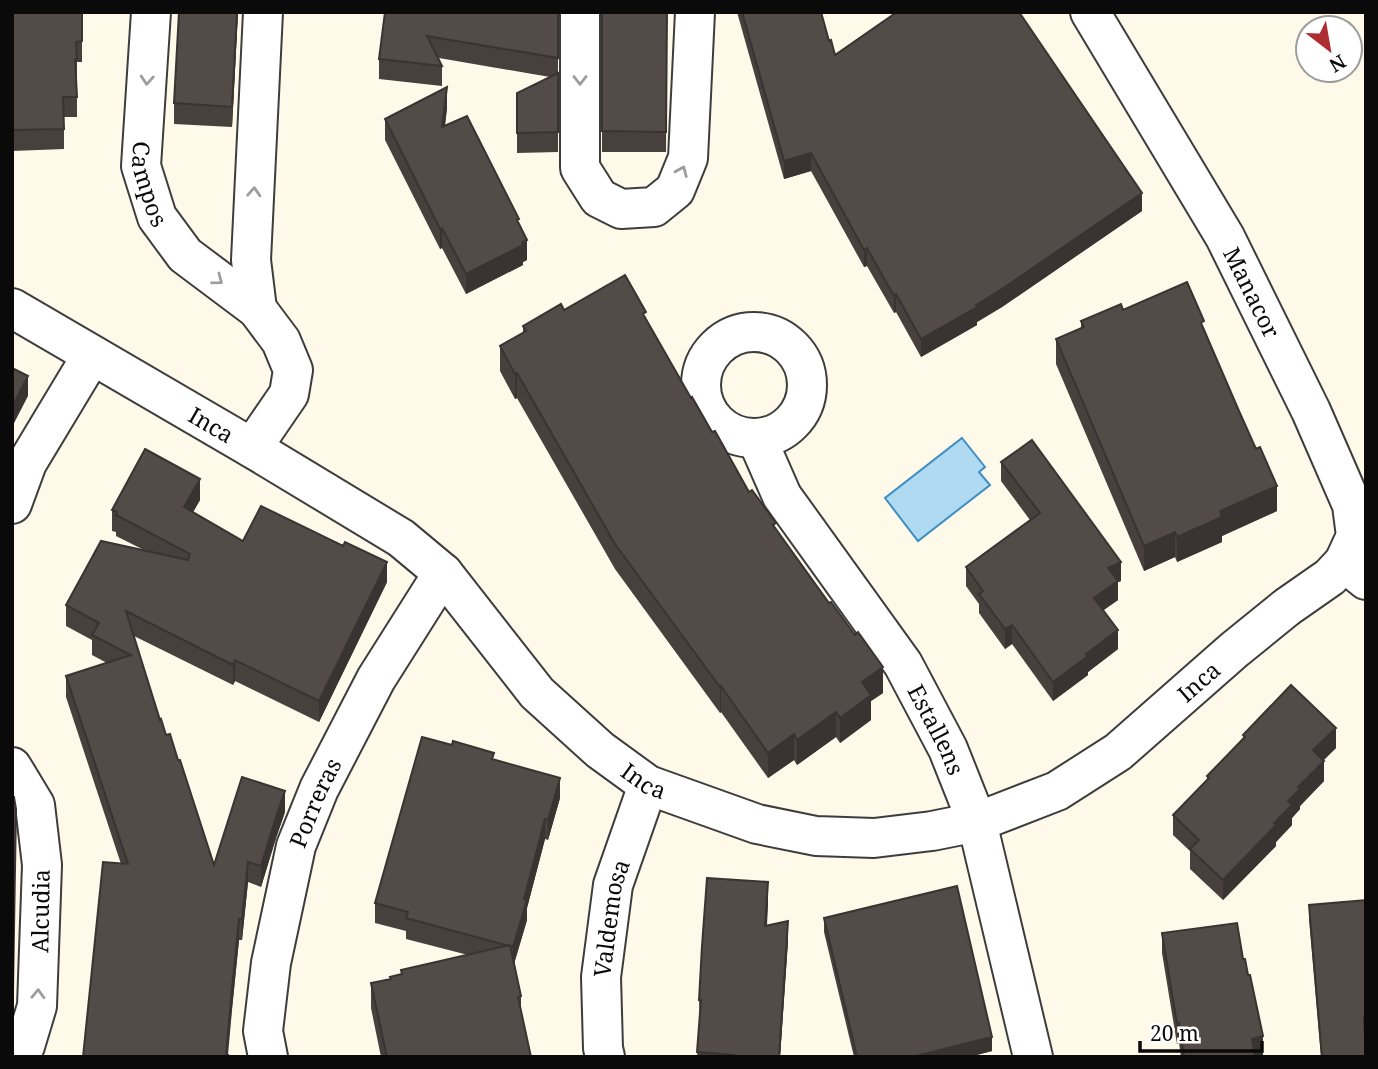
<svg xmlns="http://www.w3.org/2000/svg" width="1378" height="1069" font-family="'Noto Serif',serif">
  <rect width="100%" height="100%" fill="#fef9e8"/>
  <path fill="#b0daf2" stroke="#3c8fc4" stroke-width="2" d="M 962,438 L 985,467 L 979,472 L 990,485 L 918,541 L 885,498 Z"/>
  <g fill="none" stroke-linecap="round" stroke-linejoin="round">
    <defs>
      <g id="minor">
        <path id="s1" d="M 151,12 L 141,166 L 157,217 L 185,255 L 257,309 L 281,341 L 293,370 L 289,394 L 252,448"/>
        <path d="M 580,12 L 580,168 L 599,198 L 621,209 L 654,207 L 675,190 L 688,158 L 695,12"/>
        <path id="s2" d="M 1090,12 L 1225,237 L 1311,411 L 1352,505 L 1356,536 L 1344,562 L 1366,580"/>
        <path id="s3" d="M 12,308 L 252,448 L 401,538 L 443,573 L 537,693 L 600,750 L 648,785 L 757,824 L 816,836 L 874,838 L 932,831 L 977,822 L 1057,791 L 1118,752 L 1234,650 L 1287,607 L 1330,577 L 1344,562"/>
        <path d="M 257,309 L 251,260 L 263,12"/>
        <circle cx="754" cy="385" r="53"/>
        <path id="s4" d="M 757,439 L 782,496 L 903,664 L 948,749 L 977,822 L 1033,1057"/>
        <path d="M 12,504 L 27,463 L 92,355"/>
        <path d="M 12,767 L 35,805 L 42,865 L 37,1006 L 25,1046 L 12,1052"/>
        <path id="s5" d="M 268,1057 L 263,1031 L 271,963 L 296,846 L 319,789 L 376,679 L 443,573"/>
        <path id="s6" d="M 605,1057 L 603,1048 L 601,977 L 613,885 L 648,785"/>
      </g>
    </defs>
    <use href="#minor" stroke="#3d3d3d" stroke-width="42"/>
    <use href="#minor" stroke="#fff" stroke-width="38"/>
  </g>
  <path fill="#47403d" d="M 12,12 L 82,12 L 82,62 L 77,62 L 77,117 L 64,117 L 64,149 L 12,151 Z
    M 238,12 L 232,127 L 174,124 L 174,103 Z
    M 384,12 L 558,12 L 558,152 L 517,153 L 517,93 L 550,77 L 439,58 L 442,66 L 442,86 L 379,79 L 379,59 L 384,24 Z
    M 602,12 L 667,12 L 666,152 L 602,152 Z
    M 737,12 L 821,12 L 829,41 L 835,55 L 1142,211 L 1002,307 L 977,322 L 977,325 L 921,357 L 896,312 L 894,313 L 867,266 L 864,267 L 811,171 L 784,179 Z
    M 447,108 L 445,126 L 519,225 L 527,260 L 523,262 L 523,265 L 466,294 L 442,248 L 440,249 L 385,140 L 385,119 Z
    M 564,310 L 646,319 L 691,398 L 749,492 L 776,529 L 883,693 L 871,701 L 871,720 L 840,743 L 836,737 L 797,765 L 794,760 L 768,778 L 721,712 L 720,713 L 615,569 L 517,398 L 515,399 L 500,371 L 500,346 L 523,333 L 523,326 Z
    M 1123,310 L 1204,328 L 1277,511 L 1222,536 L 1222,542 L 1177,562 L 1175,557 L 1144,571 L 1056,364 L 1056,339 L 1081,328 L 1081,321 Z
    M 1001,462 L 1121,581 L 1118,582 L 1118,600 L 1103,610 L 1118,649 L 1088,672 L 1088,675 L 1053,701 L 1012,644 L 1005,649 L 979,613 L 979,604 L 966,586 L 966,567 L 1030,520 L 1001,481 Z
    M 200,500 L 193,512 L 243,541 L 387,582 L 319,722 L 235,681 L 233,685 L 134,636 L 160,720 L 214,865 L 285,812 L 276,838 L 261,887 L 248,882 L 242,940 L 239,940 L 232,1010 L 228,1055 L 228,1057 L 121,864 L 66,697 L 66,676 L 107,663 L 92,655 L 92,640 L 66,626 L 66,605 L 144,550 L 116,536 L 116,532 L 112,531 L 112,510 Z
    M 1243,735 L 1336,748 L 1323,760 L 1324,781 L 1300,806 L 1300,809 L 1292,818 L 1292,825 L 1276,842 L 1276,846 L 1223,900 L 1190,869 L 1190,851 L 1173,835 L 1173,815 L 1207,780 L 1207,776 L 1243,738 Z
    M 494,760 L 560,798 L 548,840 L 545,839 L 527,908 L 527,920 L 514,964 L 521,996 L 521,1011 L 531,1057 L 381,1057 L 371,1008 L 371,983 L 390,979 L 401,975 L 401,970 L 468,955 L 406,939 L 406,931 L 375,923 L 375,903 Z
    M 1366,900 L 1366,1057 L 1321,1057 L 1309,919 L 1309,905 Z
    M 768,903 L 767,926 L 788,941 L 780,1057 L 697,1057 L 700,1020 L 699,1000 Z
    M 824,918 L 992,1051 L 969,1057 L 854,1057 L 824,932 Z
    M 1162,933 L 1243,959 L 1263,1057 L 1181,1057 L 1179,1043 L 1177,1044 L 1162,953 Z"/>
  <path fill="#393432" d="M 237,12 L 238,12 L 232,127 L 232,107 Z
    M 447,87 L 447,108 L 442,148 L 442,127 Z
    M 811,153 L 811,171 L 784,179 L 784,161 Z
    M 1142,193 L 1142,211 L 1002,307 L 977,322 L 977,325 L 921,357 L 921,339 L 976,305 Z
    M 442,228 L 442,248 L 440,249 L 440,229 Z
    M 527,240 L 527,260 L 523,262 L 523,265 L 466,294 L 466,274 Z
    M 867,248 L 867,266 L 864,267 L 864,250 Z
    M 896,294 L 896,312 L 894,313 L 894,296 Z
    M 517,373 L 517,398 L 515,399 L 515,374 Z
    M 28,376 L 28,396 L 12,427 L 12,407 Z
    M 200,479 L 200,500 L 184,528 L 184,507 Z
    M 1277,486 L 1277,511 L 1222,536 L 1222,542 L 1177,562 L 1177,537 L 1220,511 Z
    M 1175,532 L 1175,557 L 1144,571 L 1144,546 Z
    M 387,562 L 387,582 L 319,722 L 319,701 Z
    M 1121,562 L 1121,581 L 1118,582 L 1118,600 L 1094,617 L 1094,598 L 1108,568 Z
    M 1012,625 L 1012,644 L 1005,649 L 1005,629 Z
    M 1118,630 L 1118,649 L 1088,672 L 1088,675 L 1053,701 L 1053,682 L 1086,654 Z
    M 235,660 L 235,681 L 233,685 L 233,665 Z
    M 883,667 L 883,693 L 871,701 L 871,720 L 840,743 L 840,718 L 862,682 Z
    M 721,686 L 721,712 L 720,713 L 720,687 Z
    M 836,712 L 836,737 L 797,765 L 797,740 Z
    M 1336,728 L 1336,748 L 1313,771 L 1313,750 Z
    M 794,734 L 794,760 L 768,778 L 768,753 Z
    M 1324,761 L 1324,781 L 1300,806 L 1300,809 L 1292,818 L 1292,825 L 1276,842 L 1276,846 L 1223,900 L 1223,880 L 1274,823 L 1298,787 Z
    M 560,778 L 560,798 L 548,840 L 548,820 Z
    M 285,791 L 285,812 L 276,838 L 261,887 L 261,866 L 276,817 Z
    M 545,819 L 545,839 L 527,908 L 527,920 L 513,967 L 513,947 L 524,899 Z
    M 248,862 L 248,882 L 242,940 L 242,919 Z
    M 768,882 L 768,903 L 765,946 L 765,926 Z
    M 239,919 L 239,940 L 227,1057 L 226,1057 Z
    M 788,921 L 788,941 L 780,1057 L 779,1057 Z
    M 1179,1023 L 1179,1043 L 1177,1044 L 1177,1024 Z
    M 1263,1036 L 1263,1057 L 1252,1057 L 1252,1039 Z
    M 992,1037 L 992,1051 L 969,1057 L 912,1057 Z"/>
  <path fill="#524b47" stroke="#393432" stroke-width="2" d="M 12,12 L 82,12 L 82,41 L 76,42 L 77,59 L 75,59 L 77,97 L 63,97 L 64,129 L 12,130 Z
    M 179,12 L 237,12 L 232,107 L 174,103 Z
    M 385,12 L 558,12 L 558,58 L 427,36 L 442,66 L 379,59 Z
    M 602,12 L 667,12 L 666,132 L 602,131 Z
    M 742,12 L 821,12 L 829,41 L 831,40 L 835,55 L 897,12 L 1019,12 L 1142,193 L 1002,289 L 976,305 L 977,307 L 921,339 L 896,294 L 894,296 L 867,248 L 864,250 L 811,153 L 784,161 Z
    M 558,73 L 558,132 L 517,133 L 517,93 Z
    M 447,87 L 442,127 L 467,116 L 519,219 L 517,220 L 527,240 L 522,242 L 523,245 L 466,274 L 442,228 L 440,229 L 385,119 Z
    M 625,275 L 646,312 L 643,314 L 691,398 L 692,397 L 712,432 L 715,431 L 749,492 L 752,490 L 776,523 L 773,525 L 829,603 L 831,602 L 855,635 L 858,632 L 883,667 L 862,682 L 871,695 L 840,718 L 836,712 L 797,740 L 794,734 L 768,753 L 721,686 L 720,687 L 615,544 L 517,373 L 515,374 L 500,346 L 526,331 L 523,326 L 561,304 L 564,310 Z
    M 1187,282 L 1204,321 L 1201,323 L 1239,411 L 1256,449 L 1260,447 L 1277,486 L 1220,511 L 1222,517 L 1177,537 L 1175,532 L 1144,546 L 1056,339 L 1084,327 L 1081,321 L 1121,304 L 1123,310 Z
    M 12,368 L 28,376 L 12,407 Z
    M 1032,440 L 1121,562 L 1108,568 L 1118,581 L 1094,598 L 1118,630 L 1086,654 L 1088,656 L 1053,682 L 1012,625 L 1005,629 L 979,594 L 983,591 L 966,567 L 1040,513 L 1001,462 Z
    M 145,449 L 200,479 L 184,507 L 243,541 L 261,506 L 343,546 L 345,542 L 387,562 L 319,701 L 235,660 L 233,665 L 126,611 L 160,720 L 161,719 L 166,735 L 170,734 L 178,760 L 180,760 L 214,865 L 242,777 L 285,791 L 276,817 L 261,866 L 248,862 L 242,919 L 239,919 L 232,989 L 226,1055 L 228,1055 L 228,1057 L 83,1057 L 103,862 L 128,864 L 66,676 L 131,655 L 92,635 L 99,623 L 66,605 L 101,541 L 188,560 L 190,554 L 116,515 L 117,512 L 112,510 Z
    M 1291,685 L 1336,728 L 1313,750 L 1324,761 L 1298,787 L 1300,789 L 1288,801 L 1292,805 L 1274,823 L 1276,825 L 1223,880 L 1190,849 L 1199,840 L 1173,815 L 1209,778 L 1207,776 L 1245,737 L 1243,735 Z
    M 422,737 L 452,745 L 453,741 L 494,753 L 492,759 L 560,778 L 548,820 L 545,819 L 524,899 L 527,900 L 513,947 L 406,918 L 408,912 L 375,903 Z
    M 12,797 L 14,797 L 16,809 L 13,991 Z
    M 707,878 L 768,882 L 765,926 L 788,921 L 779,1057 L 734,1057 L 734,1055 L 697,1052 L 701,1000 L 699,1000 L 702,946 Z
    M 957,886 L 992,1037 L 912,1057 L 857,1057 L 824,918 Z
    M 1366,900 L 1366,1017 L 1364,1017 L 1366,1057 L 1322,1057 L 1309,905 Z
    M 1237,923 L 1243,959 L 1245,959 L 1248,975 L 1250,975 L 1263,1036 L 1252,1039 L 1255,1057 L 1184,1057 L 1179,1023 L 1177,1024 L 1162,933 Z
    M 510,945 L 521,996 L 518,997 L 531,1057 L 387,1057 L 371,983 L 391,979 L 390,977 L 402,974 L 401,970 Z"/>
  <defs><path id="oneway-chevron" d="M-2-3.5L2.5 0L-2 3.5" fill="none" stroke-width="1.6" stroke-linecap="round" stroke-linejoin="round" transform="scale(1.75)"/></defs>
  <g stroke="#9d9d9d">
    <use href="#oneway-chevron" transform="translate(147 80) rotate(94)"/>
    <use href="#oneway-chevron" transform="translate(580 80) rotate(90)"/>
    <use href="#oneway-chevron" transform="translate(682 171) rotate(-67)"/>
    <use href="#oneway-chevron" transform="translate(254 192) rotate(-87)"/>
    <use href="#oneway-chevron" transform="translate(218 280) rotate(37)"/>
    <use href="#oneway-chevron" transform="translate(38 994) rotate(-88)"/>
  </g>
  <g text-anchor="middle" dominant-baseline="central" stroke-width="7" stroke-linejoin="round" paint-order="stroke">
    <g font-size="23" fill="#0a0a0a" stroke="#fff">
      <text stroke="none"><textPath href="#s1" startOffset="173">Campos</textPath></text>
      <text stroke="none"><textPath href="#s2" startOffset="324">Manacor</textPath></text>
      <text stroke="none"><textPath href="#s3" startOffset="231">Inca</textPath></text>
      <text stroke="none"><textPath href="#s3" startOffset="1407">Inca</textPath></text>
      <text stroke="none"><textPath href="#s4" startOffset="343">Estallens</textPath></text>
      <text stroke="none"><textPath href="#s3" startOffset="798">Inca</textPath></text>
      <text stroke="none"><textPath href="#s5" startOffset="262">Porreras</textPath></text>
      <text transform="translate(40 911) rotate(-89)">Alcudia</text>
      <text stroke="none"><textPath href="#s6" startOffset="140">Valdemosa</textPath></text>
    </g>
  </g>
  <rect width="1378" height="1069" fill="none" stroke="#0a0a0a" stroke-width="28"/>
  <g transform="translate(1329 49) rotate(149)"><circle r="33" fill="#ffffff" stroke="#9d9d9d" stroke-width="2"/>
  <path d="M0-5L12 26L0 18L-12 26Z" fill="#b02c33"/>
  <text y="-10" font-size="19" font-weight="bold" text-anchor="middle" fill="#0a0a0a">N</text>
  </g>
  <path d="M1140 1041v10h122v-10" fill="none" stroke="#0a0a0a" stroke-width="3.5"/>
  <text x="1150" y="1041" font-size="21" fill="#0a0a0a" stroke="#ffffff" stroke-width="5" paint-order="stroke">20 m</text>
</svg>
